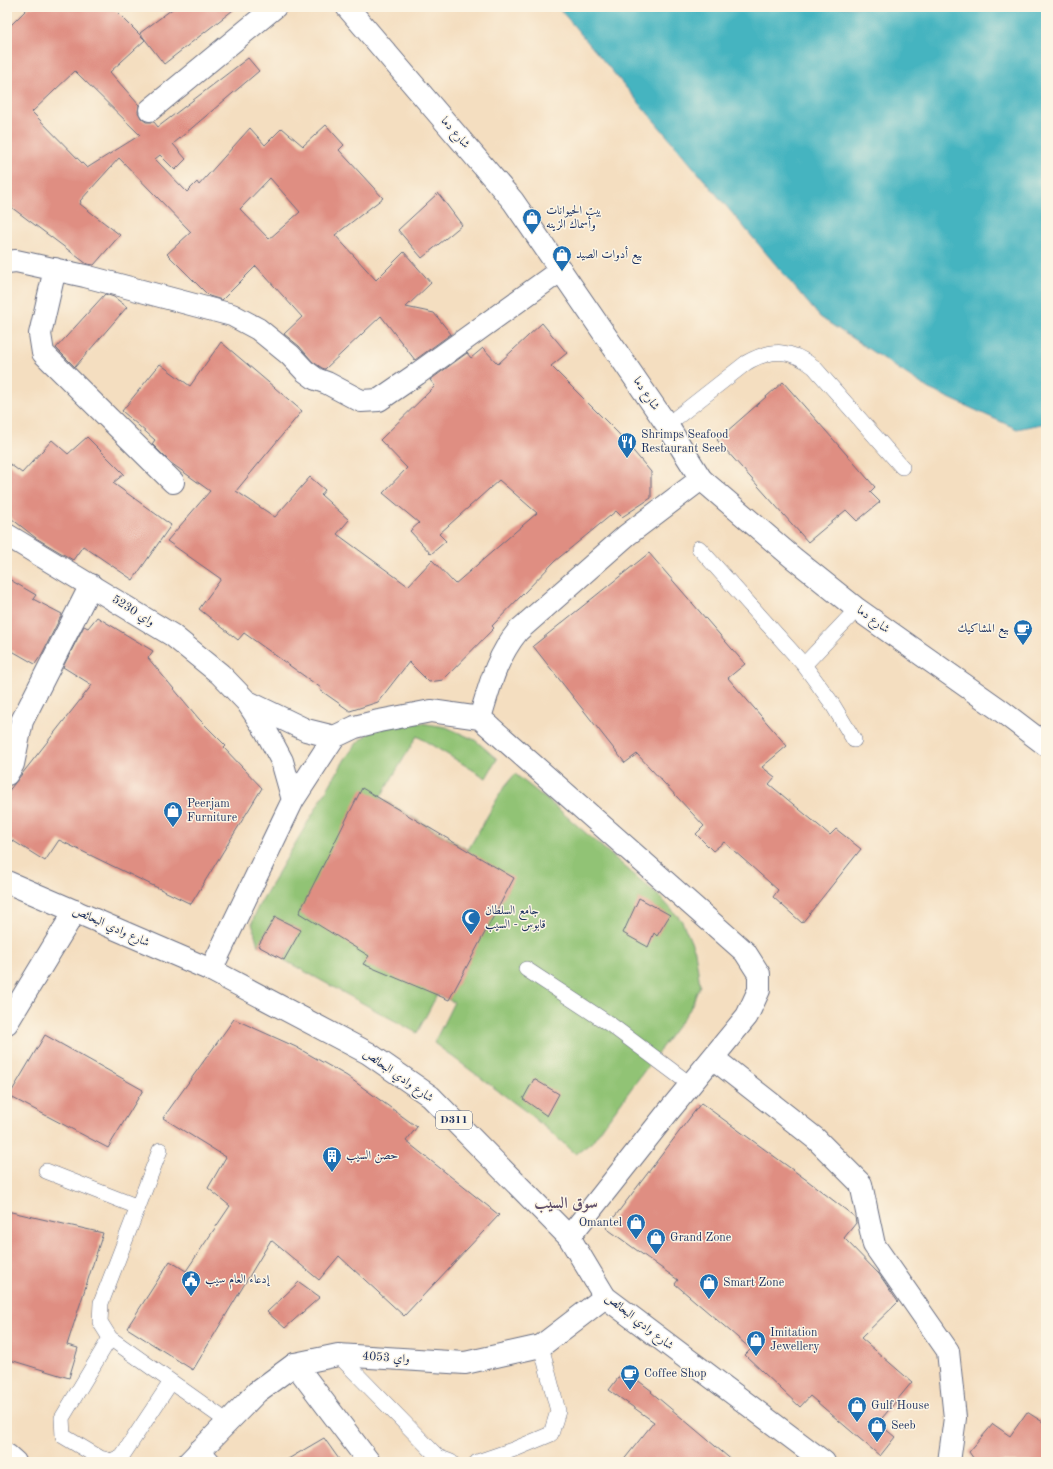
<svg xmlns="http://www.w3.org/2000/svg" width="1053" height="1469" font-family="'Old Standard TT',Amiri,serif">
  <rect width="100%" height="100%" fill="#fcf5e5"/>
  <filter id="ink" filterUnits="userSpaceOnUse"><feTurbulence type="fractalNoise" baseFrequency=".025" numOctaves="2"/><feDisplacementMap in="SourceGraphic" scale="8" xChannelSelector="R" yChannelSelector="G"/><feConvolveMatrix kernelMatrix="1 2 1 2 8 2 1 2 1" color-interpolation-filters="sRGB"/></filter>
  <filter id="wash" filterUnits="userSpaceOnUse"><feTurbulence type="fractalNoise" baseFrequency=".012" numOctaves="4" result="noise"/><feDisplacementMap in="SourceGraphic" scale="16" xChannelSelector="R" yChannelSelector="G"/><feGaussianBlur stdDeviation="0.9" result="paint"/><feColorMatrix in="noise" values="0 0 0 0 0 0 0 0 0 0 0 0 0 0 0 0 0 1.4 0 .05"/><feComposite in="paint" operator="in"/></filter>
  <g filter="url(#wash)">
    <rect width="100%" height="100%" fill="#f4dec0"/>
    <path fill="#91c374" stroke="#567969" d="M 408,721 L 446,727 L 475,740 L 497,759 L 486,778 L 417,736 L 380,798 L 468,850 L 504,787 L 515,774 L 550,802 L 661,898 L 682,921 L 695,951 L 700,985 L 690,1009 L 591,1143 L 576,1154 L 528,1113 L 434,1043 L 454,1002 L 437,995 L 417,1033 L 284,960 L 300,930 L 275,917 L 258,946 L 252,923 L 258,907 L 345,759 L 357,743 L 373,730 Z"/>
    <path fill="#45b4c0" stroke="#30728f" d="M 558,7 L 1046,7 L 1046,423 L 1017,429 L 929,389 L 820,317 Z"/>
    <g id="blocks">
      <path fill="#df8e82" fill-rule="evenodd" d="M 29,7 L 112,7 L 145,40 L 110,72 L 139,105 L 138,112 L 141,118 L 146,122 L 154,122 L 158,127 L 248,58 L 259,71 L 173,144 L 186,159 L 175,170 L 160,155 L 155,159 L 187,192 L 197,182 L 199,185 L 250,128 L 265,145 L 282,128 L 303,146 L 326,125 L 344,145 L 339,150 L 383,198 L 335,235 L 376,280 L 404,252 L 431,283 L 406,307 L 434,313 L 451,334 L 415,360 L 381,316 L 325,369 L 322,368 L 313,362 L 299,346 L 284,334 L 302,317 L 256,266 L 222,300 L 209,296 L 167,254 L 191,232 L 119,158 L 80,201 L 81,202 L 80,204 L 120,235 L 94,265 L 87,264 L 7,204 L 7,29 ZM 75,71 L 140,135 L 87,168 L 32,112 ZM 270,178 L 300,212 L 269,239 L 240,209 Z
        M 175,7 L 237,7 L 164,64 L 140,33 Z
        M 438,193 L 462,225 L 422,258 L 398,230 Z
        M 105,294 L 114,297 L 127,307 L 75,367 L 56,348 Z
        M 542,323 L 567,353 L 551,366 L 618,433 L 651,472 L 651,498 L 622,517 L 616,511 L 555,561 L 492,626 L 494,628 L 443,680 L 429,682 L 409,662 L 378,702 L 350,711 L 320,690 L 321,688 L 244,633 L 238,640 L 199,609 L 221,579 L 167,541 L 210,491 L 171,463 L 152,444 L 155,440 L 122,411 L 160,364 L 190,386 L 221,342 L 302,411 L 236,491 L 275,517 L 310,477 L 325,490 L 321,495 L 349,520 L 337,534 L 408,586 L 432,560 L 455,584 L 537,513 L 499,480 L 439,534 L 446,541 L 431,554 L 410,531 L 419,523 L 383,493 L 407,468 L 380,440 L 435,386 L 430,380 L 467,353 L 471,358 L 483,348 L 498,364 Z
        M 783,382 L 875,487 L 870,492 L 880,502 L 857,521 L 846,510 L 808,542 L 717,440 Z
        M 87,437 L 124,474 L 113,483 L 171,525 L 133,580 L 83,546 L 73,560 L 36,538 L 7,515 L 7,462 L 22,473 L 52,440 L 68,454 Z
        M 649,553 L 745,664 L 728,678 L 787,746 L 762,767 L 775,777 L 769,784 L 830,835 L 836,829 L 861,849 L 802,923 L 773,897 L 778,890 L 724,842 L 713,851 L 696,834 L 704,826 L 637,754 L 625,763 L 533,646 Z
        M 7,578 L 36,595 L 33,599 L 62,614 L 42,654 L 35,664 L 7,648 Z
        M 97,617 L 153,651 L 148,658 L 199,719 L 226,746 L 224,748 L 262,788 L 191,904 L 59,840 L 45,861 L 7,837 L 7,793 L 92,685 L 63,667 L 84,626 L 88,628 Z
        M 362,788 L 514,878 L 449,1000 L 363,964 L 369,956 L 299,913 Z
        M 639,898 L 670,915 L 657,936 L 654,933 L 648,947 L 623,933 Z
        M 275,917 L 301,930 L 284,960 L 258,946 Z
        M 234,1019 L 296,1047 L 347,1076 L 417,1127 L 406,1141 L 499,1215 L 404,1316 L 339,1256 L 319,1280 L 271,1240 L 193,1370 L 127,1328 L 170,1261 L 186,1271 L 230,1206 L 208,1188 L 226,1157 L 163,1118 Z
        M 45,1035 L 143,1090 L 108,1148 L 9,1096 Z
        M 534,1079 L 559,1094 L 547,1116 L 523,1099 Z
        M 701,1103 L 808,1181 L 855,1217 L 856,1223 L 844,1238 L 879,1274 L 898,1302 L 861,1338 L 912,1382 L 878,1423 L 895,1437 L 880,1456 L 810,1396 L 800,1407 L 745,1355 L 751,1349 L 675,1284 L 678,1280 L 606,1228 Z
        M 7,1211 L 103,1233 L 67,1345 L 78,1348 L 69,1378 L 7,1359 Z
        M 299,1282 L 320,1297 L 285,1328 L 267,1312 Z
        M 624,1370 L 652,1391 L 651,1392 L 734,1462 L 622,1462 L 654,1422 L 609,1390 Z
        M 1027,1412 L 1046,1424 L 1046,1462 L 976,1462 L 969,1452 L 993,1424 L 1010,1436 Z
        M 324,1438 L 341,1462 L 283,1462 Z"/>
    </g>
  </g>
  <g filter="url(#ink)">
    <use href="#blocks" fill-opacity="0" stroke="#676c80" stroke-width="1"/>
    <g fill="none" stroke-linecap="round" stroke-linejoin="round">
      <defs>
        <path id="service" d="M 667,425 L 746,363 C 772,348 791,349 814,367 L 902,467
          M 699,548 L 804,665
          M 854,740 L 831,702 L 804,665 L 857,609
          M 526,969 L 611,1025 L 691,1085
          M 160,1150 L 101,1303 L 100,1322 L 110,1338 L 228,1422
          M 46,1171 L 138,1207
          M 110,1338 L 62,1418 L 63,1436 L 100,1458 L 111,1461 L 122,1456 L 171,1382
          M 338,1355 L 438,1457 L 451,1462
          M 477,1462 L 515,1449 L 551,1434 L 558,1411 L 541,1346"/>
        <path id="minor" d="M 150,110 L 275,7
          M 7,262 L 16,261 L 85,276 L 232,315 L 258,329 L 290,355 L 305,371 L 316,379 L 327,383 L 361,401 L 379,400 L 417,374 L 561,270
          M 55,269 L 40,334 L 43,353 L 173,482
          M 7,774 L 13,764 L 22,721 L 91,585
          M 7,1023 L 75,911
          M 295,1364 L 369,1462
          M 199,1451 L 209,1462
          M 7,1455 L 15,1462"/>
        <path id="tertiary" d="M 7,535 L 172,635 L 220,674 L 247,702 L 266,731 L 282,761 L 293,800
          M 248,702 L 306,730 L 334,737
          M 480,718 C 490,685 496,658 518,631 L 627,535 L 701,479
          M 211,970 L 293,800 L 334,737 L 355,727 L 379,721 L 431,711 L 480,718 L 745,952 L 759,974 L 759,990 L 747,1016 L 668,1112 L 569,1237
          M 713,1058 L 816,1139 L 861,1184 L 874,1245 L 948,1351 L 955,1418 L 949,1462
          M 189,1462 L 257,1392 L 295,1364 L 338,1355 L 465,1363 L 541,1346 L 605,1297"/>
        <path id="secondary" d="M 347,7 L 513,201 L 667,425 L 701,479 L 792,557 L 857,609 L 1000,710 L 1046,745"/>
        <path id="primary" d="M 7,882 L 211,970 L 368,1053 L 430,1096 L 569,1237 L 605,1297 L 824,1462"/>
      </defs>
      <use href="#service" stroke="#676c80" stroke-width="16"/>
      <use href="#minor" stroke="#676c80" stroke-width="24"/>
      <use href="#tertiary" stroke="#676c80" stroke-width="24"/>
      <use href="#secondary" stroke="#676c80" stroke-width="24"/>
      <use href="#primary" stroke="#676c80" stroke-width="24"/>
      <use href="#service" stroke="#fff" stroke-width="15"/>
      <use href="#minor" stroke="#fff" stroke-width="22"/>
      <use href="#tertiary" stroke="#fff" stroke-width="22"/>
      <use href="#secondary" stroke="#fff" stroke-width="22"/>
      <use href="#primary" stroke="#fff" stroke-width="22"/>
    </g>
  </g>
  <defs>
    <symbol id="shop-pin" viewBox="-11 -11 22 30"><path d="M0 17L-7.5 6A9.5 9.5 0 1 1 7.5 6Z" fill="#1f6fb2" stroke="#fcf5e5"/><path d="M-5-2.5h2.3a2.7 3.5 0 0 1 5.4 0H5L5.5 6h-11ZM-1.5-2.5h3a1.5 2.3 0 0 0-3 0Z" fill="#fff"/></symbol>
    <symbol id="restaurant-pin" viewBox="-11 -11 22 30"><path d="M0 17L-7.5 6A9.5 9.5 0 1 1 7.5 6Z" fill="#1f6fb2" stroke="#fcf5e5"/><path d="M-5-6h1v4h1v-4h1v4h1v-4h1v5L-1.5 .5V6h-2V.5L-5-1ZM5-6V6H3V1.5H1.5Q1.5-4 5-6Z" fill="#fff"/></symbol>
    <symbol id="cafe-pin" viewBox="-11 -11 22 30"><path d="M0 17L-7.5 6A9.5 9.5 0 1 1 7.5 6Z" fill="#1f6fb2" stroke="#fcf5e5"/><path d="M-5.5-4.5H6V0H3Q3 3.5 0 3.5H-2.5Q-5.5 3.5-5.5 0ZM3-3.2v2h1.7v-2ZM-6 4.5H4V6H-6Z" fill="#fff"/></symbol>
    <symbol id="mosque-pin" viewBox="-11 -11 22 30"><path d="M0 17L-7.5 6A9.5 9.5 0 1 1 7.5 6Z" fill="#1f6fb2" stroke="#fcf5e5"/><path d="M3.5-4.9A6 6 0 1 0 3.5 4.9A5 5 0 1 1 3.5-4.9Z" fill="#fff"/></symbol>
    <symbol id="building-pin" viewBox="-11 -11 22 30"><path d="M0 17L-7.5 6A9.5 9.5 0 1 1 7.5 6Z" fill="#1f6fb2" stroke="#fcf5e5"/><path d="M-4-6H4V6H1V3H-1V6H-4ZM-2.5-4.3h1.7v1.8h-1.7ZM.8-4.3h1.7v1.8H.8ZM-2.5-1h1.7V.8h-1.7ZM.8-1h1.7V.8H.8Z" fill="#fff"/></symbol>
    <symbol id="civic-pin" viewBox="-11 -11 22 30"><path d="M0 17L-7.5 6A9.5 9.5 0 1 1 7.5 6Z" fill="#1f6fb2" stroke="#fcf5e5"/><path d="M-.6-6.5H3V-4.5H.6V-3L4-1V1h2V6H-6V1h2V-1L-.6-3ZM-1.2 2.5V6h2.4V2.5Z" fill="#fff"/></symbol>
  </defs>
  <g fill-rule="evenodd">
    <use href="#shop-pin" x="521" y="207" width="22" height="30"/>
    <use href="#shop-pin" x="551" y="244" width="22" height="30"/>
    <use href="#restaurant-pin" x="616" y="431" width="22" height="30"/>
    <use href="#cafe-pin" x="1012" y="618" width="22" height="30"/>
    <use href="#shop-pin" x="162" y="800" width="22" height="30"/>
    <use href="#mosque-pin" x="460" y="907" width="22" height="30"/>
    <use href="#building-pin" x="321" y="1145" width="22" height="30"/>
    <use href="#shop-pin" x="625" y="1212" width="22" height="30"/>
    <use href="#shop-pin" x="645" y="1227" width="22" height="30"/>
    <use href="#civic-pin" x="180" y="1269" width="22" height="30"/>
    <use href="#shop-pin" x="698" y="1272" width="22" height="30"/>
    <use href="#shop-pin" x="745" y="1329" width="22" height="30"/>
    <use href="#cafe-pin" x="619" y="1363" width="22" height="30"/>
    <use href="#shop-pin" x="846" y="1395" width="22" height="30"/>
    <use href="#shop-pin" x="866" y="1415" width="22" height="30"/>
  </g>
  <g text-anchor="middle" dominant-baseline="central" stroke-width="3" stroke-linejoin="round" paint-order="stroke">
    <rect fill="#fcf5e5" stroke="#5e6a86" stroke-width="1" x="436" y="1111" width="36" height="18" rx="3"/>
    <g font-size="11" font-weight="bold" fill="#1b2f5e">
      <text x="454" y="1120">D311</text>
    </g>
    <g font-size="12" fill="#1b2f5e" stroke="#fcf5e5">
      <text transform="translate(455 133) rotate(49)">شارع دما</text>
      <text transform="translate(646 394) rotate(56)">شارع دما</text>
      <text transform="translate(133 611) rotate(32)">واي 5230</text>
      <text transform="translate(873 620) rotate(36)">شارع دما</text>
      <text transform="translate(111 927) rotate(24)">شارع وادي البحائص</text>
      <text transform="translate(398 1076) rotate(35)">شارع وادي البحائص</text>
      <text transform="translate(639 1322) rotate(38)">شارع وادي البحائص</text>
      <text transform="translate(386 1358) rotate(4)">واي 4053</text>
    </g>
    <g font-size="12" fill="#1b2f5e" stroke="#fcf5e5" text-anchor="start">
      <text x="546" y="211">بيت الحيوانات<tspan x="546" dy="14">وأسماك الزينه</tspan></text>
      <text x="576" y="255">بيع أدوات الصيد</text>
      <text x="641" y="435">Shrimps Seafood<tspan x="641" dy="14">Restaurant Seeb</tspan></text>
      <text x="1009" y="629" text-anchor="end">بيع المشاكيك</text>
      <text x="187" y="804">Peerjam<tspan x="187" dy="14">Furniture</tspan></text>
      <text x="485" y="911">جامع السلطان<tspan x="485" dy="14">قابوس - السيب</tspan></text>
      <text x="346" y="1156">حصن السيب</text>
      <text x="622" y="1223" text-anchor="end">Omantel</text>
      <text x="670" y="1238">Grand Zone</text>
      <text x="205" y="1280">إدعاء العام سيب</text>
      <text x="723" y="1283">Smart Zone</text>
      <text x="770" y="1333">Imitation<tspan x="770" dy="14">Jewellery</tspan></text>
      <text x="644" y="1374">Coffee Shop</text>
      <text x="871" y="1406">Gulf House</text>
      <text x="891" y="1426">Seeb</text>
    </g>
    <g font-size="16" font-weight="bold" fill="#60506b" stroke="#fcf5e5">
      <text x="566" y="1204">سوق السيب</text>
    </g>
  </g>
  <rect width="1053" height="1469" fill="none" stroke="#fcf5e5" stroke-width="24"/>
</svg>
